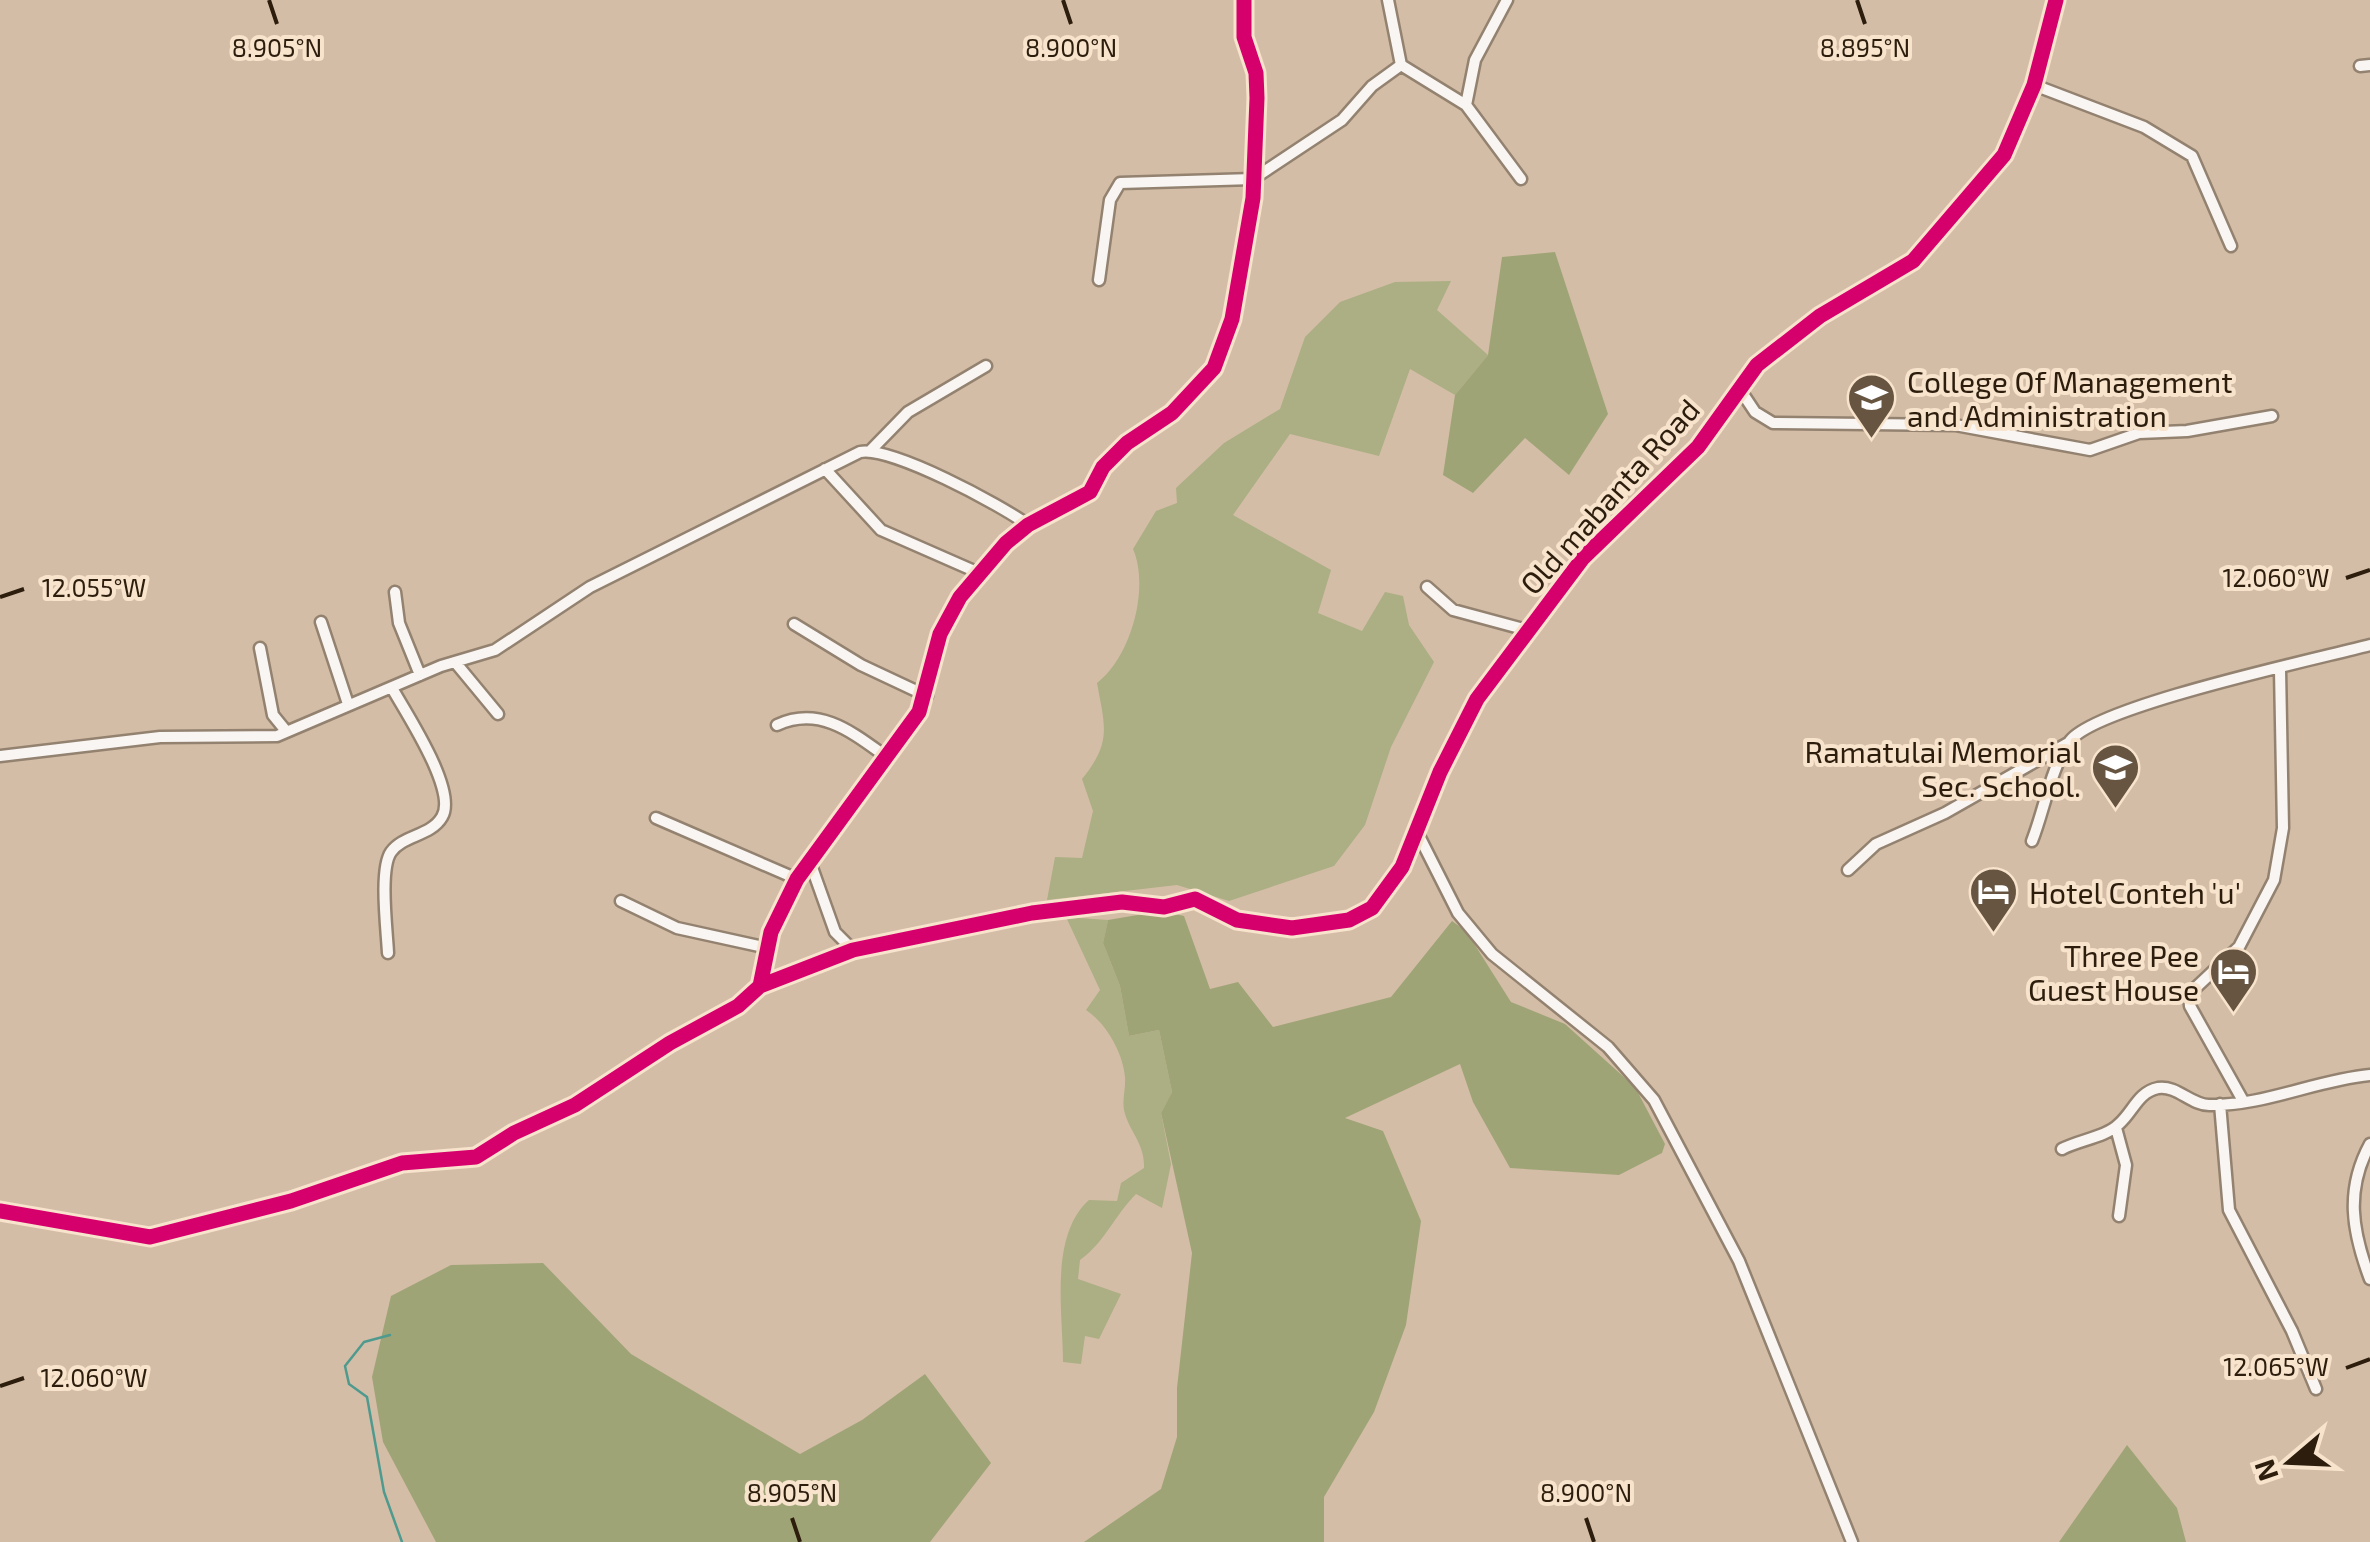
<svg xmlns="http://www.w3.org/2000/svg" width="2370" height="1542" font-family="'Exo 2',sans-serif">
  <rect width="100%" height="100%" fill="#d4bda6"/>
  <path fill="#abaf83" d="M 1451,281 L 1437,310 L 1488,355 L 1455,395 L 1410,369 L 1379,456 L 1290,434 L 1233,515 L 1331,570 L 1318,613 L 1362,631 L 1385,592 L 1403,596 L 1409,625 L 1434,662 L 1391,747 L 1365,825 L 1334,866 L 1229,901 L 1177,885 L 1047,900 L 1055,857 L 1082,858 L 1093,811 L 1082,779 C 1112,742 1105,727 1097,683 C 1131,657 1150,588 1133,549 L 1156,511 L 1177,503 L 1176,488 L 1224,443 L 1280,409 L 1305,337 L 1340,302 L 1395,282 Z
    M 1066,917 L 1108,920 L 1103,943 L 1120,986 L 1129,1036 L 1159,1030 L 1172,1092 L 1161,1113 L 1171,1164 L 1162,1208 L 1136,1194 C 1114,1216 1105,1242 1080,1260 L 1078,1279 L 1121,1294 L 1099,1339 L 1085,1336 L 1081,1364 L 1063,1362 C 1063,1313 1049,1236 1089,1200 L 1117,1201 L 1121,1183 L 1144,1168 C 1145,1143 1129,1132 1124,1110 C 1122,1099 1126,1088 1125,1077 C 1123,1053 1106,1023 1086,1010 L 1100,990 Z"/>
  <path fill="#9fa476" d="M 1555,252 L 1608,414 L 1569,475 L 1525,438 L 1473,493 L 1443,475 L 1455,395 L 1488,355 L 1502,257 Z
    M 1161,911 L 1184,916 L 1210,989 L 1238,982 L 1273,1027 L 1391,997 L 1452,921 L 1466,931 L 1511,1002 L 1565,1024 L 1635,1087 L 1665,1144 L 1662,1153 L 1619,1175 L 1510,1168 L 1473,1102 L 1460,1064 L 1345,1118 L 1383,1131 L 1421,1221 L 1406,1325 L 1374,1412 L 1324,1497 L 1324,1542 L 1084,1542 L 1161,1489 L 1177,1437 L 1177,1388 L 1192,1253 L 1161,1113 L 1172,1092 L 1159,1030 L 1129,1036 L 1120,986 L 1103,943 L 1108,920 Z
    M 543,1263 L 631,1354 L 800,1454 L 862,1420 L 925,1374 L 991,1463 L 930,1542 L 436,1542 L 383,1442 L 372,1377 L 391,1296 L 451,1265 Z
    M 2127,1445 L 2177,1508 L 2186,1542 L 2059,1542 Z"/>
  <g fill="none" stroke-linecap="round" stroke-linejoin="round">
    <path stroke="#4f9a8e" stroke-width="2.5" d="M 390,1335 L 364,1342 L 345,1366 L 349,1384 L 367,1397 L 384,1492 L 402,1542"/>
    <defs>
      <path id="minor" d="M 1388,0 L 1401,65 L 1466,105 L 1521,179
        M 2360,66 L 2370,65
        M 2034,85 L 2144,127 L 2192,156 L 2231,246
        M 1466,105 L 1475,60 L 1507,0
        M 1099,280 L 1110,200 L 1120,183 L 1253,179 L 1342,120 L 1372,86 L 1401,65
        M 1739,388 L 1755,412 L 1773,423 L 1955,425 L 2090,450 L 2139,433 L 2187,431 L 2272,416
        M 871,450 L 908,412 L 986,366
        M 825,469 L 881,530 L 979,573
        M 1427,587 L 1453,610 L 1527,630
        M 395,592 L 399,623 L 420,675
        M 321,622 L 348,704
        M 794,624 L 861,665 L 927,696
        M 260,648 L 273,715 L 286,731
        M 455,662 L 498,714
        M 777,725 C 820,705 853,733 888,758
        M 0,756 L 160,737 L 277,736 L 441,666 L 495,650 L 590,587 L 860,452 C 891,446 1001,505 1028,525
        M 656,818 L 797,879
        M 1416,830 L 1458,913 L 1492,954 L 1608,1047 L 1654,1100 L 1739,1261 L 1852,1542
        M 2032,841 C 2044,811 2051,767 2070,741 C 2096,706 2317,659 2370,645
        M 810,862 L 835,932 L 853,950
        M 1848,870 L 1876,844 L 1945,813 L 2068,743
        M 621,901 L 677,928 L 768,948
        M 388,953 C 387,931 379,869 391,852 C 403,835 431,836 442,817 C 458,791 406,713 392,688
        M 760,986 L 771,932 L 797,879 L 919,712 L 940,634 L 960,597 L 1006,543 L 1028,525 L 1090,492 L 1103,467 L 1127,443 L 1172,413 L 1214,368 L 1232,319 L 1253,198 L 1257,98 L 1256,73 L 1244,37 L 1244,0
        M 2242,1099 L 2190,1006 L 2189,994 L 2239,947 L 2274,880 L 2283,828 L 2280,670
        M 2220,1104 L 2229,1210 L 2292,1331 L 2316,1389
        M 2116,1128 L 2126,1165 L 2119,1216
        M 2370,1144 C 2345,1190 2352,1231 2370,1279
        M 2062,1149 C 2079,1140 2106,1137 2119,1124 C 2133,1112 2138,1092 2158,1088 C 2177,1085 2191,1105 2209,1105 C 2264,1106 2316,1080 2370,1075
        M 0,1211 L 150,1237 L 291,1201 L 402,1163 L 476,1157 L 514,1133 L 575,1105 L 670,1043 L 738,1006 L 760,986 L 853,950 L 1032,913 L 1122,902 L 1164,907 L 1195,899 L 1237,920 L 1292,928 L 1349,920 L 1372,908 L 1402,867 L 1440,772 L 1477,699 L 1583,558 L 1698,447 L 1757,365 L 1820,316 L 1913,261 L 2004,155 L 2034,85 L 2056,0"/>
    </defs>
    <use href="#minor" stroke="#938270" stroke-width="15"/>
    <use href="#minor" stroke="#f9f5f2" stroke-width="10"/>
    <defs>
      <path id="cycleway" d="M 760,986 L 771,932 L 797,879 L 919,712 L 940,634 L 960,597 L 1006,543 L 1028,525 L 1090,492 L 1103,467 L 1127,443 L 1172,413 L 1214,368 L 1232,319 L 1253,198 L 1257,98 L 1256,73 L 1244,37 L 1244,0
        M 0,1211 L 150,1237 L 291,1201 L 402,1163 L 476,1157 L 514,1133 L 575,1105 L 670,1043 L 738,1006 L 760,986 L 853,950 L 1032,913 L 1122,902 L 1164,907 L 1195,899 L 1237,920 L 1292,928 L 1349,920 L 1372,908 L 1402,867 L 1440,772 L 1477,699 L 1583,558 L 1698,447 L 1757,365 L 1820,316 L 1913,261 L 2004,155 L 2034,85 L 2056,0"/>
    </defs>
    <use href="#cycleway" stroke="#f8e3cd" stroke-width="21"/>
    <use href="#cycleway" stroke="#d6006c" stroke-width="15"/>
  </g>
  <path fill="none" stroke="#2c1d0c" stroke-width="4" d="M 269,0 L 277,24M 1063,0 L 1071,24M 1857,0 L 1865,24M 2346,578 L 2370,570M 0,597 L 24,589M 2346,1368 L 2370,1359M 0,1386 L 24,1378M 792,1518 L 800,1542M 1586,1518 L 1594,1542"/>
  <defs>
    <symbol id="university-pin" viewBox="-11 -11 22 30"><path d="M0 17L-7.5 6A9.5 9.5 0 1 1 7.5 6Z" fill="#675542" stroke="#f8e3cd"/><path d="M0-5L7-2L0 1L-7-2ZM-4 1L0 2.5L4 1V4Q0 6-4 4Z" fill="#fff"/></symbol>
    <symbol id="school-pin" viewBox="-11 -11 22 30"><path d="M0 17L-7.5 6A9.5 9.5 0 1 1 7.5 6Z" fill="#675542" stroke="#f8e3cd"/><path d="M0-5L7-2L0 1L-7-2ZM-4 1L0 2.5L4 1V4Q0 6-4 4Z" fill="#fff"/></symbol>
    <symbol id="hotel-pin" viewBox="-11 -11 22 30"><path d="M0 17L-7.5 6A9.5 9.5 0 1 1 7.5 6Z" fill="#675542" stroke="#f8e3cd"/><path d="M-6-4.5h1.5V1H6V5H4.5V3h-9V5H-6ZM-4 0a1.8 1.8 0 1 1 3.6 0ZM.5 0V-2.5h3Q6-2.5 6 0Z" fill="#fff"/></symbol>
  </defs>
  <g fill-rule="evenodd">
    <use href="#university-pin" x="1844" y="370" width="55" height="75"/>
    <use href="#school-pin" x="2088" y="740" width="55" height="75"/>
    <use href="#hotel-pin" x="1966" y="864" width="55" height="75"/>
    <use href="#hotel-pin" x="2206" y="944" width="55" height="75"/>
  </g>
  <g text-anchor="middle" dominant-baseline="central" stroke-width="8" stroke-linejoin="round" paint-order="stroke">
    <g font-size="30" fill="#2c1d0c" stroke="#f8e3cd" text-anchor="start">
      <text x="1907" y="381">College Of Management<tspan x="1907" dy="34">and Administration</tspan></text>
      <text x="2081" y="751" text-anchor="end">Ramatulai Memorial<tspan x="2081" dy="34">Sec. School.</tspan></text>
      <text x="2029" y="892">Hotel Conteh 'u'</text>
      <text x="2199" y="955" text-anchor="end">Three Pee<tspan x="2199" dy="34">Guest House</tspan></text>
    </g>
    <g font-size="30" fill="#2c1d0c" stroke="#f8e3cd">
      <text transform="translate(1609 496) rotate(-48)">Old mabanta Road</text>
    </g>
  </g>
  <g font-size="25" text-anchor="middle" fill="#2c1d0c" stroke="#f8e3cd" stroke-width="8" stroke-linejoin="round" paint-order="stroke">
    <text x="277" y="57">8.905°N</text>
    <text x="1071" y="57">8.900°N</text>
    <text x="1865" y="57">8.895°N</text>
    <text x="2276" y="587">12.060°W</text>
    <text x="94" y="597">12.055°W</text>
    <text x="2276" y="1376">12.065°W</text>
    <text x="94" y="1387">12.060°W</text>
    <text x="792" y="1502">8.905°N</text>
    <text x="1586" y="1502">8.900°N</text>
  </g>
  <g transform="translate(2290 1462) rotate(251)" stroke="#f8e3cd" stroke-width="8" paint-order="stroke">
  <path d="M0-8L18 38L0 25L-18 38Z" fill="#2c1d0c"/>
  <text y="-15" font-size="28" font-weight="bold" text-anchor="middle" fill="#2c1d0c">N</text>
  </g>
</svg>
